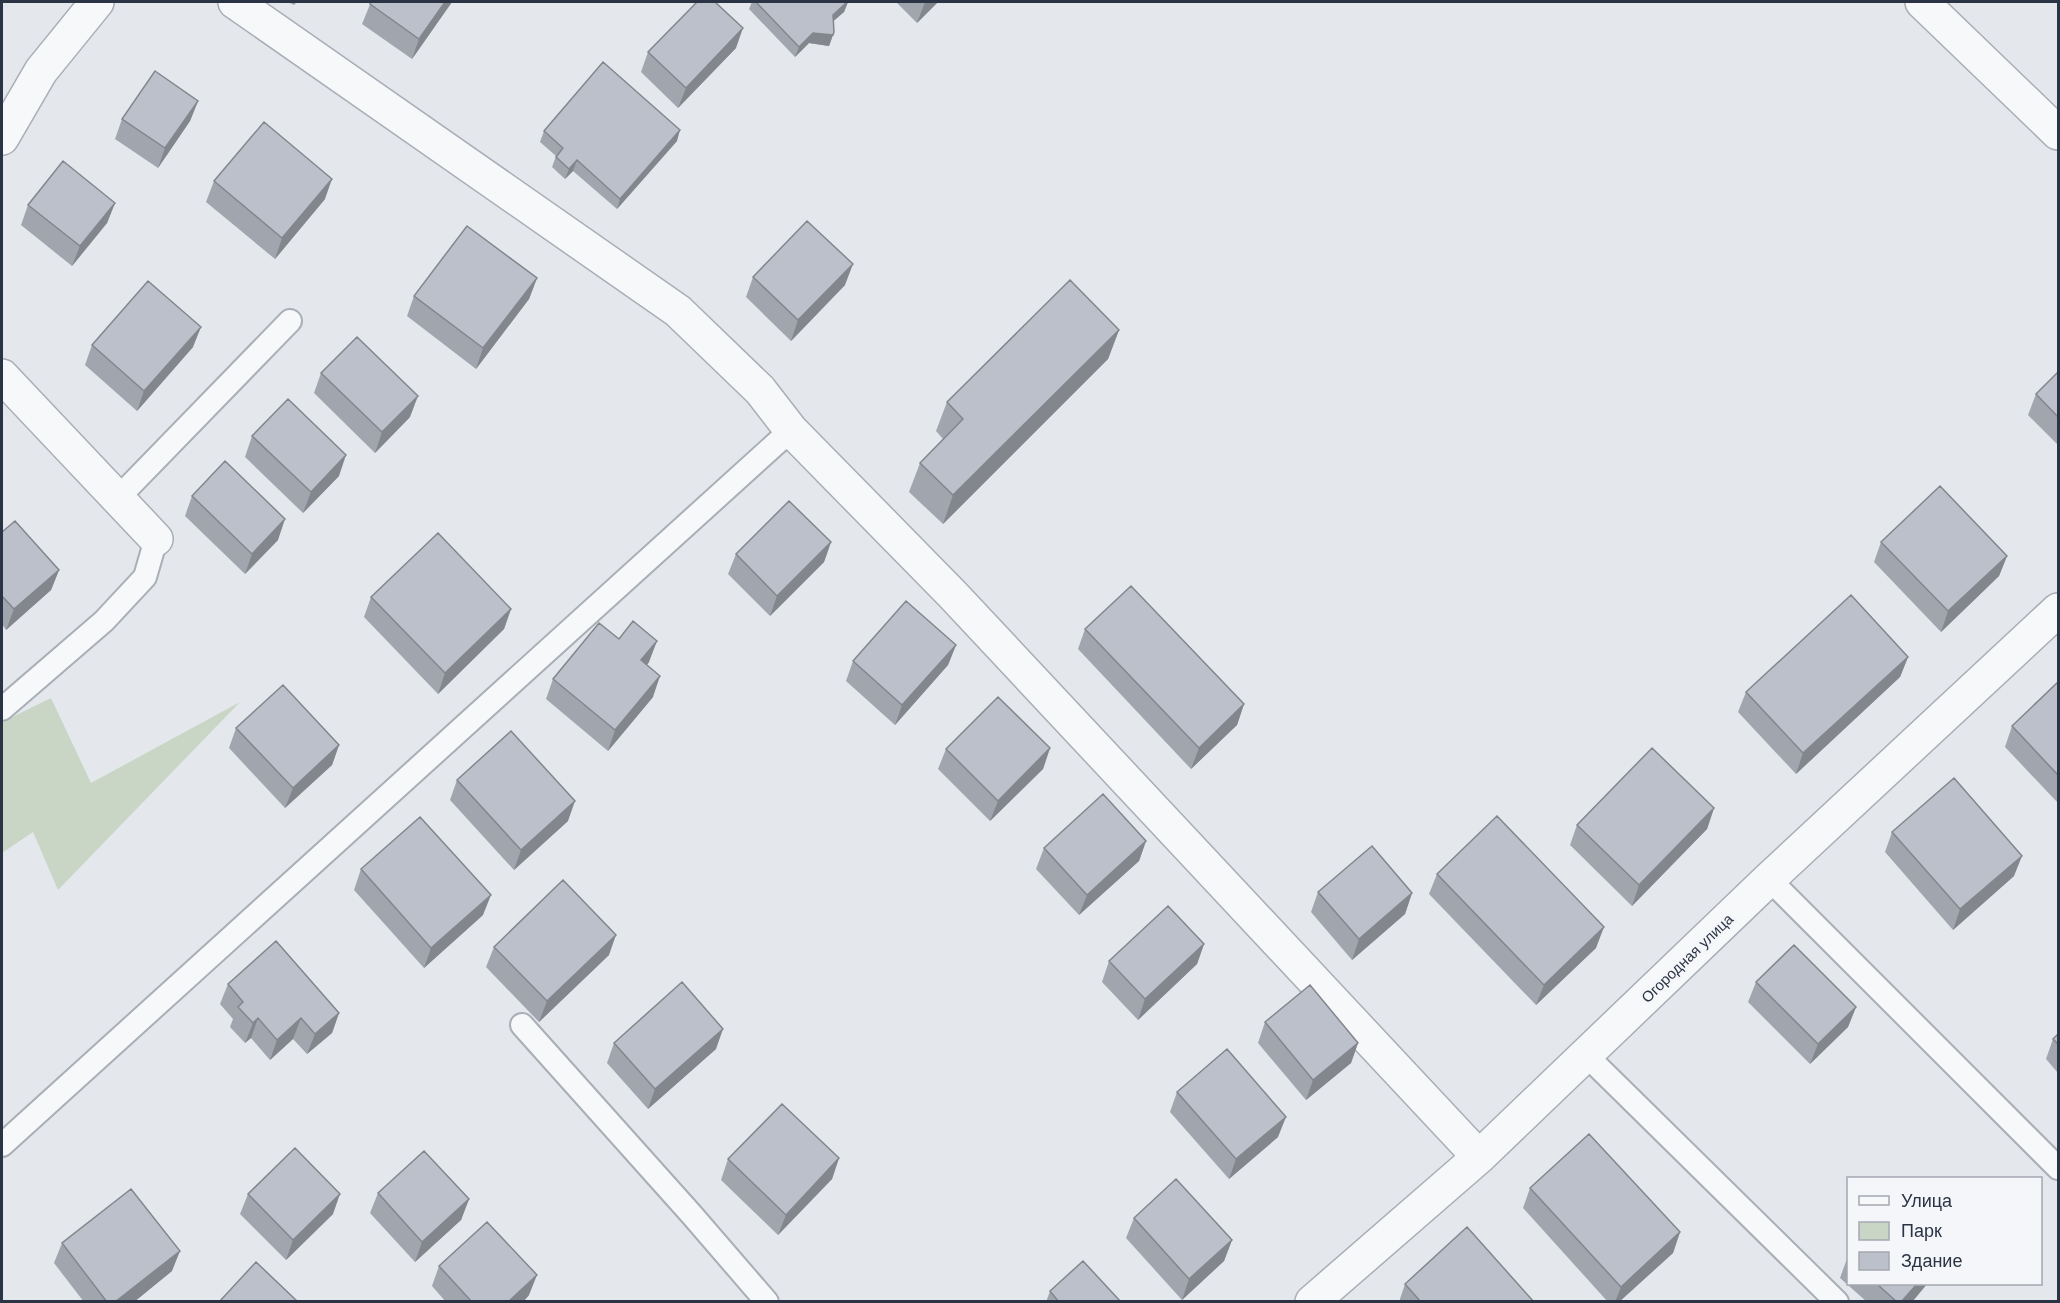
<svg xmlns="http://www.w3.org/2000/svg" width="2060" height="1303" font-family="Arial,sans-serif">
  <rect width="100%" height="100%" fill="#e4e7ec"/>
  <path fill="#c9d6c5" d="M 51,698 L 91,783 L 240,702 L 58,890 L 33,832 L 2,853 L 2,722 Z"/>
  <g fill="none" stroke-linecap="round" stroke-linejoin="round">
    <defs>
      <path id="service" d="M 117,499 L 290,321
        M 2,709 L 104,621 L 145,577 L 156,539
        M 1769,879 L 2058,1168
        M 522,1025 L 692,1215 L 767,1302
        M 1586,1055 L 1837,1302
        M 2,1145 L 791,430"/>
      <path id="minor" d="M 235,2 L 678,311 L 760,390 L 791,430 L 953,595 L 1479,1157
        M 1922,2 L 2058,133
        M 2,138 L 41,71 L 97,2
        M 2,376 L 156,539
        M 1312,1302 L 1479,1157 L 1769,879 L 2058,610"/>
    </defs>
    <use href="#service" stroke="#a9aeb7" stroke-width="26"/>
    <use href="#minor" stroke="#a9aeb7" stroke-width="36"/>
    <use href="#service" stroke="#f7f8fa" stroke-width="22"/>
    <use href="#minor" stroke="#f7f8fa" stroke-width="33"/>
  </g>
  <path fill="#a1a5ae" d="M 288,2 L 297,2 L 294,5 Z
    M 371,2 L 452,2 L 412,59 L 362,24 Z
    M 752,2 L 848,2 L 844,12 L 833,21 L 834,32 L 829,46 L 809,43 L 795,57 L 749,9 Z
    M 896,2 L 938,2 L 917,23 Z
    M 736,48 L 678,108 L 641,72 L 648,52 Z
    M 198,101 L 190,121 L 158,168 L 115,139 L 122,119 Z
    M 544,131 L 677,141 L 617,209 L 573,171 L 565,179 L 552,167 L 556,156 L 540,142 Z
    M 214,181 L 325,199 L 275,259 L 206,202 Z
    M 115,203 L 107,223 L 72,266 L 21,225 L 28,205 Z
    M 753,277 L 845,285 L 791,341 L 746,297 Z
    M 537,278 L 529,299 L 476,369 L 407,316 L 414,296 Z
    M 1119,330 L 1108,359 L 943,524 L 909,492 L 920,463 L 943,439 L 936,431 L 947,402 Z
    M 92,345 L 193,347 L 137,411 L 85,365 Z
    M 2058,372 L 2058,445 L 2028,415 L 2036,394 Z
    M 321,373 L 410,417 L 375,453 L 314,393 Z
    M 252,436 L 339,476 L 303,513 L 245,457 Z
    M 192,496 L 278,540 L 245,574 L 185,516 Z
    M 2,532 L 59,570 L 51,590 L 6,630 L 2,624 Z
    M 831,542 L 824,562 L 770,616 L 728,574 L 736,554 Z
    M 1881,542 L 2007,556 L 1999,576 L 1941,632 L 1874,562 Z
    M 371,597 L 511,609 L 504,629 L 438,694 L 364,617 Z
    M 1085,629 L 1244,704 L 1237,725 L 1191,769 L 1078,649 Z
    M 619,639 L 649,662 L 647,665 L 653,697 L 608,751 L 546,699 L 553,679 Z
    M 956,645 L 948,665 L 895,725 L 846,681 L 853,661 Z
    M 1908,657 L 1900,677 L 1796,774 L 1738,712 L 1746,692 Z
    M 2058,682 L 2058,803 L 2005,747 L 2012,726 Z
    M 236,728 L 339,745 L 332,765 L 285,808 L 229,748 Z
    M 1050,748 L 1043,769 L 990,821 L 938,769 L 946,749 Z
    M 457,780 L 568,821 L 514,870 L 450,800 Z
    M 1714,808 L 1707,829 L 1632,906 L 1570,845 L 1577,825 Z
    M 1892,832 L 2014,876 L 1953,930 L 1885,852 Z
    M 1146,841 L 1139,861 L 1079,915 L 1036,869 L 1044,848 Z
    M 361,869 L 483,915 L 424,968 L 354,890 Z
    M 1437,874 L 1596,948 L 1536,1005 L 1429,894 Z
    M 1318,892 L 1412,893 L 1405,914 L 1352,960 L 1311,912 Z
    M 1204,944 L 1197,964 L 1138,1020 L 1102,982 L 1109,961 Z
    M 494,947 L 609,955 L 539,1022 L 486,967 Z
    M 1756,982 L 1856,1007 L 1848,1027 L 1810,1064 L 1748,1002 Z
    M 228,984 L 339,1013 L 332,1033 L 307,1054 L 293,1039 L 270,1060 L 251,1038 L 245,1043 L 230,1027 L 233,1019 L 220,1004 Z
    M 1265,1022 L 1358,1043 L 1351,1063 L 1306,1100 L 1258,1043 Z
    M 2058,1034 L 2058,1073 L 2046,1059 L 2053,1039 Z
    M 614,1043 L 716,1049 L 648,1109 L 607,1063 Z
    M 1177,1092 L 1278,1137 L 1229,1179 L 1170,1112 Z
    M 839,1158 L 832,1179 L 778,1235 L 721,1180 L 728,1159 Z
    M 1530,1188 L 1680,1232 L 1673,1253 L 1619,1302 L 1608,1302 L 1523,1208 Z
    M 378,1193 L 469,1199 L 461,1220 L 415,1262 L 370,1213 Z
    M 248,1194 L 333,1214 L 286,1260 L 240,1214 Z
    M 1134,1218 L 1232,1240 L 1224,1261 L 1182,1300 L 1126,1238 Z
    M 62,1243 L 172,1271 L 134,1302 L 84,1302 L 54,1263 Z
    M 1848,1256 L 1848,1284 L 1927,1284 L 1912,1302 L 1867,1302 L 1840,1278 Z
    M 439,1266 L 529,1295 L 523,1302 L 446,1302 L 432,1286 Z
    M 1405,1284 L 1534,1302 L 1399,1302 Z
    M 1050,1291 L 1121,1302 L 1046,1302 Z"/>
  <path fill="#83868d" d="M 445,2 L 452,2 L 412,59 L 419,39 Z
    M 848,2 L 844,12 L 829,25 L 833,15 Z
    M 925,2 L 938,2 L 917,23 Z
    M 743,28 L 736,48 L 678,108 L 686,88 Z
    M 813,33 L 833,35 L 829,46 L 809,43 L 795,57 L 799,47 Z
    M 198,101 L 190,121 L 158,168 L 165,148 Z
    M 680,130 L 677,141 L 617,209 L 620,199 Z
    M 577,160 L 573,171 L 565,179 L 569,169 Z
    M 332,179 L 325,199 L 275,259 L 282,238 Z
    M 115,203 L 107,223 L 72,266 L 80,246 Z
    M 853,264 L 845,285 L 791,341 L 798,320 Z
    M 537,278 L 529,299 L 476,369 L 483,348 Z
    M 201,327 L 193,347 L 137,411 L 144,391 Z
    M 1119,330 L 1108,359 L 943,524 L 953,495 Z
    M 418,396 L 410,417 L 375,453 L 382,432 Z
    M 346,455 L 339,476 L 303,513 L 311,492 Z
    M 285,519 L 278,540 L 245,574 L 252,554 Z
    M 831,542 L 824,562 L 770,616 L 777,596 Z
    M 2007,556 L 1999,576 L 1941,632 L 1948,611 Z
    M 59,570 L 51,590 L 6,630 L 14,609 Z
    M 511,609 L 504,629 L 438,694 L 445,673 Z
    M 657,641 L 649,662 L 634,681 L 641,660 Z
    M 956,645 L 948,665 L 895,725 L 902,705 Z
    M 1908,657 L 1900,677 L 1796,774 L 1803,753 Z
    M 660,676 L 653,697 L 608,751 L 615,730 Z
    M 1244,704 L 1237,725 L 1191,769 L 1199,748 Z
    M 339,745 L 332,765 L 285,808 L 293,788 Z
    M 1050,748 L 1043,769 L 990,821 L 998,801 Z
    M 575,801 L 568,821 L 514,870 L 521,850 Z
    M 1714,808 L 1707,829 L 1632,906 L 1639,885 Z
    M 1146,841 L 1139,861 L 1079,915 L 1087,895 Z
    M 2022,856 L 2014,876 L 1953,930 L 1960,909 Z
    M 1412,893 L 1405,914 L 1352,960 L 1359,939 Z
    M 491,895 L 483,915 L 424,968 L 431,948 Z
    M 1604,927 L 1596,948 L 1536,1005 L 1544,985 Z
    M 616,935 L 609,955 L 539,1022 L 547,1001 Z
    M 1204,944 L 1197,964 L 1138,1020 L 1145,999 Z
    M 1856,1007 L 1848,1027 L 1810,1064 L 1818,1044 Z
    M 339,1013 L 332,1033 L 307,1054 L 315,1034 Z
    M 258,1018 L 251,1038 L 245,1043 L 253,1023 Z
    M 301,1018 L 293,1039 L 270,1060 L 277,1040 Z
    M 723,1029 L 716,1049 L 648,1109 L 655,1089 Z
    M 1358,1043 L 1351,1063 L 1306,1100 L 1313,1080 Z
    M 1286,1117 L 1278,1137 L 1229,1179 L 1236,1159 Z
    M 839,1158 L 832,1179 L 778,1235 L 786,1215 Z
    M 340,1194 L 333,1214 L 286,1260 L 293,1240 Z
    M 469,1199 L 461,1220 L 415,1262 L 422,1242 Z
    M 1680,1232 L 1673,1253 L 1619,1302 L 1615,1302 L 1621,1287 Z
    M 1232,1240 L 1224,1261 L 1182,1300 L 1189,1279 Z
    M 180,1251 L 172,1271 L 134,1302 L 115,1302 Z
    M 537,1275 L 529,1295 L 523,1302 L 508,1302 Z
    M 1917,1284 L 1927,1284 L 1912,1302 L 1901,1302 Z"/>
  <path fill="#bbc0ca" stroke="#83868d" stroke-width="1.5" d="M 371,2 L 445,2 L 419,39 L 370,4 Z
    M 697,2 L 715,2 L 743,28 L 686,88 L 648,52 Z
    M 756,2 L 847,2 L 833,15 L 834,32 L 833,35 L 813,33 L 799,47 Z
    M 603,62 L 680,130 L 620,199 L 577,160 L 569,169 L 556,157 L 563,148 L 544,131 Z
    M 155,71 L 198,101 L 165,148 L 122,119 Z
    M 264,122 L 332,179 L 282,238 L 214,181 Z
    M 63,161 L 115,203 L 80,246 L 28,205 Z
    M 807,221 L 853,264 L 798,320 L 753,277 Z
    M 467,226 L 537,278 L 483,348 L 414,296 Z
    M 1070,280 L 1119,330 L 953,495 L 920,463 L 963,419 L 947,402 Z
    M 148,281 L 201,327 L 144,391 L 92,345 Z
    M 357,337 L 418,396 L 382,432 L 321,373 Z
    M 2058,372 L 2058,417 L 2036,394 Z
    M 288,399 L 346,455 L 311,492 L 252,436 Z
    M 225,461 L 285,519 L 252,554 L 192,496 Z
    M 1940,486 L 2007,556 L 1948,611 L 1881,542 Z
    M 789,501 L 831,542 L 777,596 L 736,554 Z
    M 15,521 L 59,570 L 14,609 L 2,596 L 2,532 Z
    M 438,533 L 511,609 L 445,673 L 371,597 Z
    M 1131,586 L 1244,704 L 1199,748 L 1085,629 Z
    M 1851,595 L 1908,657 L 1803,753 L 1746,692 Z
    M 906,601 L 956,645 L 902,705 L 853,661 Z
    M 633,621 L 657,641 L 641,660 L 660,676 L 615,730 L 553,679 L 599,623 L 619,639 Z
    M 2058,682 L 2058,775 L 2012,726 Z
    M 283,685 L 339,745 L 293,788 L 236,728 Z
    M 998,697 L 1050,748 L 998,801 L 946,749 Z
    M 511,731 L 575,801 L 521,850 L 457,780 Z
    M 1652,748 L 1714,808 L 1639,885 L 1577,825 Z
    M 1954,778 L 2022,856 L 1960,909 L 1892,832 Z
    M 1103,794 L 1146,841 L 1087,895 L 1044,848 Z
    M 1497,816 L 1604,927 L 1544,985 L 1437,874 Z
    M 420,817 L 491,895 L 431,948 L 361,869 Z
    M 1372,846 L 1412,893 L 1359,939 L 1318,892 Z
    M 563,880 L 616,935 L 547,1001 L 494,947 Z
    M 1168,906 L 1204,944 L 1145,999 L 1109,961 Z
    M 276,941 L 339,1013 L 315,1034 L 301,1018 L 277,1040 L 258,1018 L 253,1023 L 238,1007 L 243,1002 L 228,984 Z
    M 1794,945 L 1856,1007 L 1818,1044 L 1756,982 Z
    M 682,982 L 723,1029 L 655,1089 L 614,1043 Z
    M 1310,985 L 1358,1043 L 1313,1080 L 1265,1022 Z
    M 2058,1034 L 2058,1044 L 2053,1039 Z
    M 1227,1049 L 1286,1117 L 1236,1159 L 1177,1092 Z
    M 782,1104 L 839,1158 L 786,1215 L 728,1159 Z
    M 1589,1134 L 1680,1232 L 1621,1287 L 1530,1188 Z
    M 295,1148 L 340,1194 L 293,1240 L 248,1194 Z
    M 424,1151 L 469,1199 L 422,1242 L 378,1193 Z
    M 1176,1179 L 1232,1240 L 1189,1279 L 1134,1218 Z
    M 131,1189 L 180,1251 L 115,1302 L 107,1302 L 62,1243 Z
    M 487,1222 L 537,1275 L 508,1302 L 472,1302 L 439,1266 Z
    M 1467,1227 L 1534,1302 L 1421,1302 L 1405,1284 Z
    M 1083,1261 L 1121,1302 L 1059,1302 L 1050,1291 Z
    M 256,1262 L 298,1302 L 219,1302 Z
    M 1877,1284 L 1917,1284 L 1901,1302 L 1897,1302 Z"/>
  <g text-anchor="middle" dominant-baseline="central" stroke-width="6" stroke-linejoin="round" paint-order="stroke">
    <g font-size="15" fill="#2b3445" stroke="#f4f6f9">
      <text transform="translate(1687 958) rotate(-44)">Огородная улица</text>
    </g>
  </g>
  <rect width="2060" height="1303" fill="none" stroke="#2b3445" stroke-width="6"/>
  <rect x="1847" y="1177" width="195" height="108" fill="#f4f6f9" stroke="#a4a8b1" stroke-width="1.5"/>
  <rect x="1859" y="1196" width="30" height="9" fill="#f7f8fa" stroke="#a4a8b1" stroke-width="1.5"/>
  <text x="1901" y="1207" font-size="18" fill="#2b3445">Улица</text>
  <rect x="1859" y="1222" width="30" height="18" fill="#c9d6c5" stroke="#a4a8b1" stroke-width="1.5"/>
  <text x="1901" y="1237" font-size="18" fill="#2b3445">Парк</text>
  <rect x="1859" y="1252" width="30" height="18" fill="#bbc0ca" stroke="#a4a8b1" stroke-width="1.5"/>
  <text x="1901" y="1267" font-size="18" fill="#2b3445">Здание</text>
</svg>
